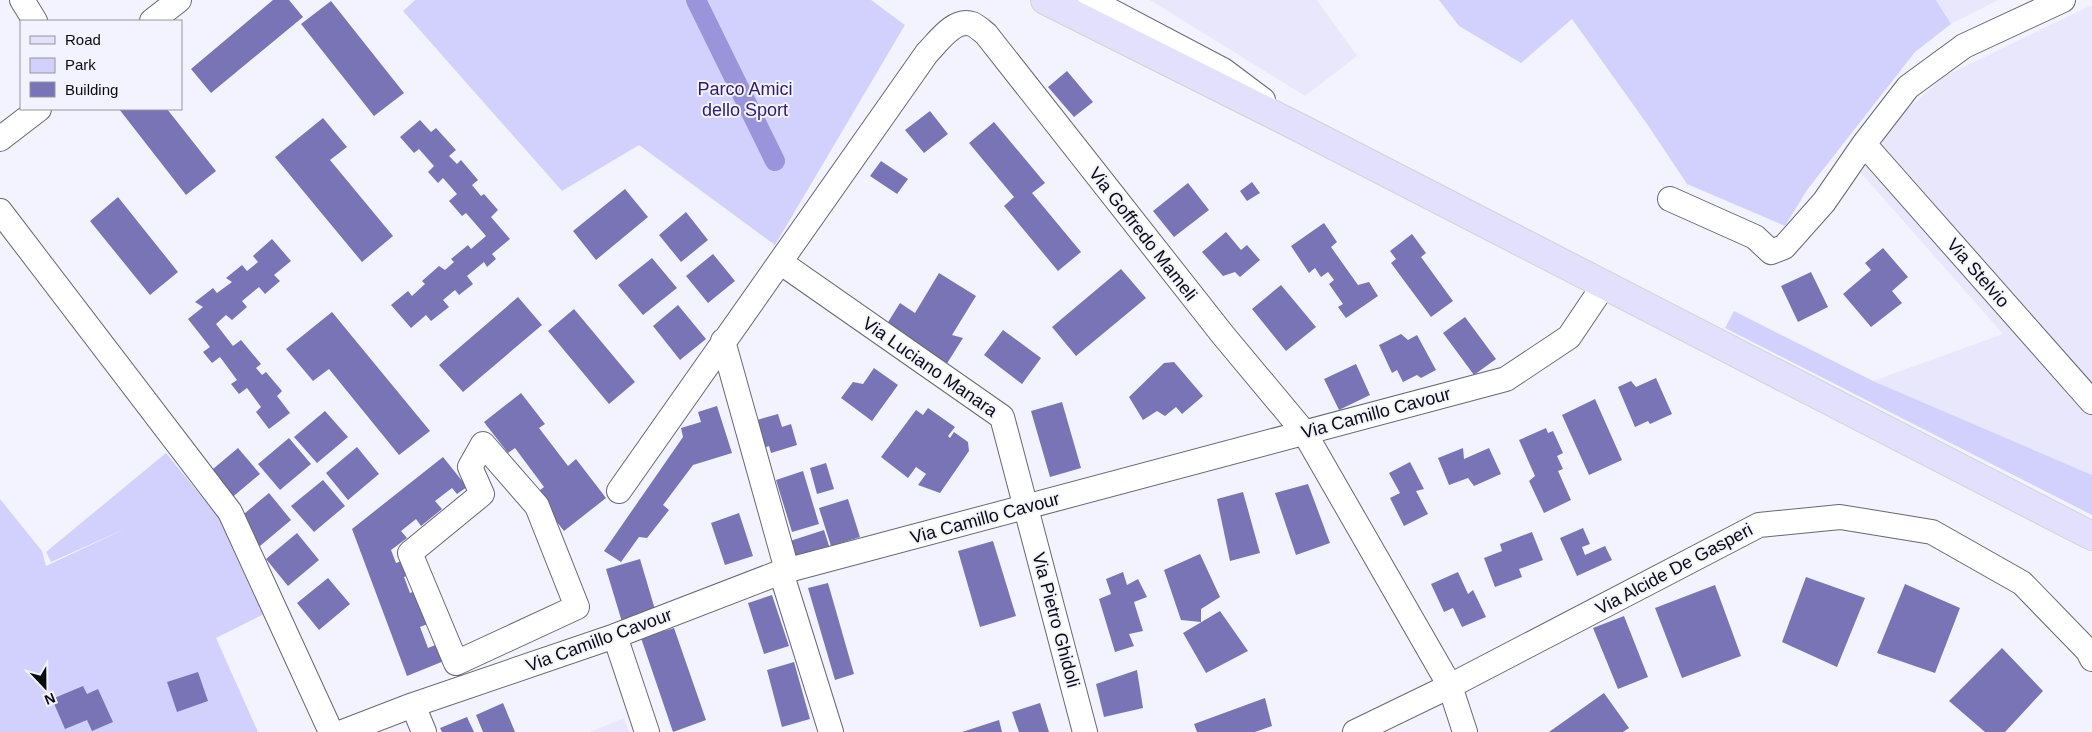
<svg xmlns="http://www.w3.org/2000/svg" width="2092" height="732" font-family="Helvetica,sans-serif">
  <rect width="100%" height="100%" fill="#f3f3ff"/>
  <path fill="#e8e7fb" d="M 1150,0 L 1317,0 L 1357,56 L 1305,96 Z
    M 1936,0 L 1998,0 L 1951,24 Z
    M 2092,5 L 2092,475 L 1873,381 L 2003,334 L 1861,173 L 1900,115 L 1945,76 Z
    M 624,718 L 629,732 L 590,732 Z"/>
  <path fill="#d2d1fe" d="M 415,0 L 871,0 L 905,25 L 775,245 L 639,145 L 562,191 L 403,11 Z
    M 1439,0 L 1936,0 L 1951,24 L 1915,52 L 1807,190 L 1785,226 L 1687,184 L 1647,124 L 1572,19 L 1521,63 L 1459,26 Z
    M 1734,311 L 1873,381 L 2092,475 L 2092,515 L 1725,328 Z
    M 166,453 L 220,519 L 243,562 L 266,613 L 216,638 L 258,732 L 0,732 L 0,499 L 42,551 L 46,566 L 127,528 L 51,562 L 46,552 Z"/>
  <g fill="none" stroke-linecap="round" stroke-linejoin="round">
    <path stroke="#9a95db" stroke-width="20" d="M 696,0 L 775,161"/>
  </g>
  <path fill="#7974b6" d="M 273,0 L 289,0 L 303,17 L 211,93 L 191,69 Z
    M 331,1 L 404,93 L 374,116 L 301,24 Z
    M 1067,71 L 1093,102 L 1074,117 L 1048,87 Z
    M 119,109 L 167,109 L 216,171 L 186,195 Z
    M 930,111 L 948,134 L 924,153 L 905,130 Z
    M 323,118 L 347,147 L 330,160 L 393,236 L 362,262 L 275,157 Z
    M 420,120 L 431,132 L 436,128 L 456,150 L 449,156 L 457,164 L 461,160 L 478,180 L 472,185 L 481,196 L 484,194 L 498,210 L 491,217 L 510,239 L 492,254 L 496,259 L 487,267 L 484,262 L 467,276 L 473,284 L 459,295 L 455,290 L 443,300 L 449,307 L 431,321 L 426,315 L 411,328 L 391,305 L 408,291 L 412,296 L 425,284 L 422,281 L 439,266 L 445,270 L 454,262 L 451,259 L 468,245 L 471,249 L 486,236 L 466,213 L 462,216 L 449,201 L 457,194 L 443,178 L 438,183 L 428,172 L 434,166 L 419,149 L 414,153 L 400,137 Z
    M 994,122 L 1045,183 L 1032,193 L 1081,252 L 1058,271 L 1004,206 L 1014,197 L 969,143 Z
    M 881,161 L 908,179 L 897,194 L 870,176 Z
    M 1252,182 L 1260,193 L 1247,201 L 1240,191 Z
    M 1188,183 L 1209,210 L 1174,237 L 1153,211 Z
    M 625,189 L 648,217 L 596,260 L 573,231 Z
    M 118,197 L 178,272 L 150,295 L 90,221 Z
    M 686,212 L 708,240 L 681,262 L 659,235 Z
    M 1324,223 L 1337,242 L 1331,247 L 1358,285 L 1369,282 L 1378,296 L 1346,318 L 1338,307 L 1343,304 L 1329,284 L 1334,280 L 1328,272 L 1321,277 L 1315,268 L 1309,273 L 1291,246 Z
    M 1226,232 L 1241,250 L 1247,245 L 1260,260 L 1240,277 L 1235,272 L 1223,276 L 1202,252 Z
    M 1412,234 L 1426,253 L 1421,257 L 1453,301 L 1431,317 L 1391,263 L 1396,259 L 1390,251 Z
    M 272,239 L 291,261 L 274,275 L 280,281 L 265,294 L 259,287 L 242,301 L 247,307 L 232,320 L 226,315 L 216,324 L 233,346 L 241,340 L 261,364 L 256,368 L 262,375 L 266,372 L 282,391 L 277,396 L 290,413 L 269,429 L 256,412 L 261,407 L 247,388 L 239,394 L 231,384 L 237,380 L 220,357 L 212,363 L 203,352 L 210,347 L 188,319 L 203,307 L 195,302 L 213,288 L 217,293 L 232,282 L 226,278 L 242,265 L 247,271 L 258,262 L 253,256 Z
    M 1883,248 L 1908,277 L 1892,291 L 1902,303 L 1871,327 L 1843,294 L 1871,270 L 1865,263 Z
    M 713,254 L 735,281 L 708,303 L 686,276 Z
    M 652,258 L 677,288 L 643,315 L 618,285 Z
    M 1121,269 L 1146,298 L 1076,356 L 1052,327 Z
    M 1811,272 L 1828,307 L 1798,322 L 1781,286 Z
    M 939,273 L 976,296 L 952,335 L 963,338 L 946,365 L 885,327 L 900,303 L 915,313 Z
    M 1281,285 L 1316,327 L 1286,351 L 1252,309 Z
    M 518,297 L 542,325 L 463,392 L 439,365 Z
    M 678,305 L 706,339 L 680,360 L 653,326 Z
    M 574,309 L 635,382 L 609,404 L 548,331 Z
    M 332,312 L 430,431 L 399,455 L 329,369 L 313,381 L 286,349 Z
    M 1465,317 L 1496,359 L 1474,375 L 1443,333 Z
    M 1003,330 L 1041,358 L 1022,384 L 984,355 Z
    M 1401,334 L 1408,340 L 1417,335 L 1436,370 L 1421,378 L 1417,375 L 1403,382 L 1397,370 L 1392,373 L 1379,345 Z
    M 1174,362 L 1203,396 L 1182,414 L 1176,407 L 1165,416 L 1157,411 L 1143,420 L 1129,397 L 1164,363 Z
    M 1356,364 L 1370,395 L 1339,410 L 1324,379 Z
    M 874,368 L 898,385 L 872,421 L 841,398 L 853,382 L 863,384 Z
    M 1656,378 L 1672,414 L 1650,424 L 1648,421 L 1635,427 L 1618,387 L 1631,381 L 1636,387 Z
    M 521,393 L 545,424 L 539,428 L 568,466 L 576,459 L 606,498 L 564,531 L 535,494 L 544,487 L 515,448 L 508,453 L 484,422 Z
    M 1595,399 L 1622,460 L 1589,475 L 1562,415 Z
    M 1062,402 L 1081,468 L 1050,477 L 1031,411 Z
    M 717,406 L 732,453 L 693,465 L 663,505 L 669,510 L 647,538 L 639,537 L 621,562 L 604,551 L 683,437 L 681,428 L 701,422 L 698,412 Z
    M 928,408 L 955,427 L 948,436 L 950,438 L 954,432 L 968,442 L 969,451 L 940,493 L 918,485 L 926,474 L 916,467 L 908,478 L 881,457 L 916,410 L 923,415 Z
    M 325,411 L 348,437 L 317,463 L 294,437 Z
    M 778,414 L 782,427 L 791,424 L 797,445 L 771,453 L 769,446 L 764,448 L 757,420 Z
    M 1546,428 L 1548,433 L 1553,431 L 1563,453 L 1557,456 L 1563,469 L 1558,471 L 1571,500 L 1544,513 L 1529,481 L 1535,476 L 1519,440 Z
    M 289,438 L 311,464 L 280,490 L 258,464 Z
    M 357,447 L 379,474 L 348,500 L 326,473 Z
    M 238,448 L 260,474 L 229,500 L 207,474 Z
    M 1463,448 L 1464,459 L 1489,448 L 1501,474 L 1474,486 L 1468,478 L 1449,485 L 1438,458 Z
    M 443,457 L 467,487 L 457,494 L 452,488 L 435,501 L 442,509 L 421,526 L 416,519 L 401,531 L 407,538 L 391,550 L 396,563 L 407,559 L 412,574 L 404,577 L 410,593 L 417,590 L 430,623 L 420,627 L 428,648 L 438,644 L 444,661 L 407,676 L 352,529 Z
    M 1410,462 L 1424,489 L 1416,491 L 1428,514 L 1404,526 L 1390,498 L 1400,493 L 1389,473 Z
    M 826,463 L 834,489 L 817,494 L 810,468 Z
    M 803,471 L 819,524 L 792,532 L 776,480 Z
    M 323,480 L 345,506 L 314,532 L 291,506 Z
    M 1308,484 L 1330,543 L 1296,555 L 1275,493 Z
    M 1243,492 L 1260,553 L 1230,561 L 1217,499 Z
    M 269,493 L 291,520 L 260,546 L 238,519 Z
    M 848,499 L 860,537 L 831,546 L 819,508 Z
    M 739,513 L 753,556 L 725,565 L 711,523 Z
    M 1583,528 L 1590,544 L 1582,547 L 1585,555 L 1605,546 L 1612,560 L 1577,576 L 1560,538 Z
    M 824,530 L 830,549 L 793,560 L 787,542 Z
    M 1532,532 L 1543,560 L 1519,569 L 1522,577 L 1495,587 L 1484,558 L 1502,551 L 1500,544 Z
    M 297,533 L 319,560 L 288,586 L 266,559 Z
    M 993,541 L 1016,616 L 980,627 L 958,551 Z
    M 1200,554 L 1220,597 L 1201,609 L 1201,622 L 1181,620 L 1164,570 Z
    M 640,559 L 656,613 L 622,622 L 606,569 Z
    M 1123,572 L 1127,585 L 1138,579 L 1147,597 L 1134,602 L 1143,631 L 1129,634 L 1134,646 L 1115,652 L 1099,599 L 1111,594 L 1106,579 Z
    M 1458,572 L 1468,594 L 1473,590 L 1486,617 L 1462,627 L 1453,608 L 1444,612 L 1431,584 Z
    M 1806,577 L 1865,598 L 1837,667 L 1782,642 Z
    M 328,578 L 350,604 L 319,630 L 297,603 Z
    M 828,583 L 854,674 L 835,680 L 808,588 Z
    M 1905,584 L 1960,608 L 1935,673 L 1877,653 Z
    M 1715,585 L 1741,656 L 1682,678 L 1655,608 Z
    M 772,595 L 789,646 L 764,654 L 748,603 Z
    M 1220,611 L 1248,651 L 1206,673 L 1183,633 Z
    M 1624,616 L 1648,677 L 1618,689 L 1593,628 Z
    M 674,628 L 706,720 L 673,732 L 641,638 Z
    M 2002,648 L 2043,691 L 2005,732 L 1985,732 L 1949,701 Z
    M 794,662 L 810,719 L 782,727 L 767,670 Z
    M 1137,670 L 1143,708 L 1104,717 L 1096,684 Z
    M 198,672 L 208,701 L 177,712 L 167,682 Z
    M 83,686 L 87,694 L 98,689 L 113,722 L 92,731 L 87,720 L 65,729 L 52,699 Z
    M 1604,693 L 1629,728 L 1623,732 L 1549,732 Z
    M 1265,698 L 1272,726 L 1255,732 L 1197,732 L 1194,724 Z
    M 503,703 L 515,732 L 483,732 L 476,715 Z
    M 1040,703 L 1049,732 L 1019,732 L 1012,712 Z
    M 467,717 L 474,732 L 442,732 L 440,728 Z
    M 999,720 L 1002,732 L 962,732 Z"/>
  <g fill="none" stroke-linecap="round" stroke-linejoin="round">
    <defs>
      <path id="minor" d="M 22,0 L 35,21
        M 1090,0 L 1223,70 L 1263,100
        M 152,21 L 179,0
        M 0,139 L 39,109
        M 1864,144 L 2092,402
        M 1670,199 L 1755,237 L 1771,252 L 1784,247 L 1824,202 L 1864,144 L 1908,87 L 1964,46 L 2063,0
        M 0,211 L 230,512 L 331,732
        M 780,262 L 1002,417 L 1085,732
        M 723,341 L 787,570
        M 483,444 L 537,506 L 577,607 L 456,663 L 410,553 L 482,494 L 470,467 Z
        M 619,491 L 927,53 C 938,42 954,18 972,24 C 977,26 982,31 986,34 L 1223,335 L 1304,432 L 1450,686 L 1465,732
        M 781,572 L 831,732
        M 615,636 L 647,732
        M 413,705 L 424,732
        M 343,732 L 413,705 L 615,636 L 781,572 L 1506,379 L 1569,337 L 1604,285
        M 1355,732 L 1450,686 L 1759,525 L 1840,517 L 1932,532 L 2022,583 L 2088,651 L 2092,659"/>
      <path id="major" d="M 1045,0 L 1300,128 L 2092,536"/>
    </defs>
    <use href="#minor" stroke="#686872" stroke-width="26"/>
    <use href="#major" stroke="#d3d3d4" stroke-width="30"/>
    <use href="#minor" stroke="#fff" stroke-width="24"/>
    <use href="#major" stroke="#e2e0fd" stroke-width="28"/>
  </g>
  <g text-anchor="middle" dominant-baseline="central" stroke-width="4" stroke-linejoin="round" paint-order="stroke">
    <g font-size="18" fill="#2e1c6c" stroke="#f3f3ff">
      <text x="745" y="89">Parco Amici<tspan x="745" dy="21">dello Sport</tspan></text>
    </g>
    <g font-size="18" fill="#0b0b0f" stroke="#f3f3ff">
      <text transform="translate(1143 234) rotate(52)">Via Goffredo Mameli</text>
      <text transform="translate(1978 273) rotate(49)">Via Stelvio</text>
      <text transform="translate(930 367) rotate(35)">Via Luciano Manara</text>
      <text transform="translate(1376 413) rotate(-15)">Via Camillo Cavour</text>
      <text transform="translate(985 518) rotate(-15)">Via Camillo Cavour</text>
      <text transform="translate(1674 569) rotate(-28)">Via Alcide De Gasperi</text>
      <text transform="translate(1056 620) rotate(75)">Via Pietro Ghidoli</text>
      <text transform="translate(599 640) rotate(-20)">Via Camillo Cavour</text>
    </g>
  </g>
  <rect x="20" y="20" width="162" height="90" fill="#f3f3ff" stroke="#96969f"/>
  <rect x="30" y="36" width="25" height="8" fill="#e2e0fd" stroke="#96969f"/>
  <text x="65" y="45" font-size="15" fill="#0b0b0f">Road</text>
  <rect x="30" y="58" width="25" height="15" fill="#d2d1fe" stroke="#96969f"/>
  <text x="65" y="70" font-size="15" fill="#0b0b0f">Park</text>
  <rect x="30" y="82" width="25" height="15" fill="#7974b6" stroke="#96969f"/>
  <text x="65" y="95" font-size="15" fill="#0b0b0f">Building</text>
  <g transform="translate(45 687) rotate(158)" stroke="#f3f3ff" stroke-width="4" paint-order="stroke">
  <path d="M0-4L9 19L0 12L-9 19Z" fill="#0b0b0f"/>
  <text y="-8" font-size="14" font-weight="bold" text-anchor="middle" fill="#0b0b0f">N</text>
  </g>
</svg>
